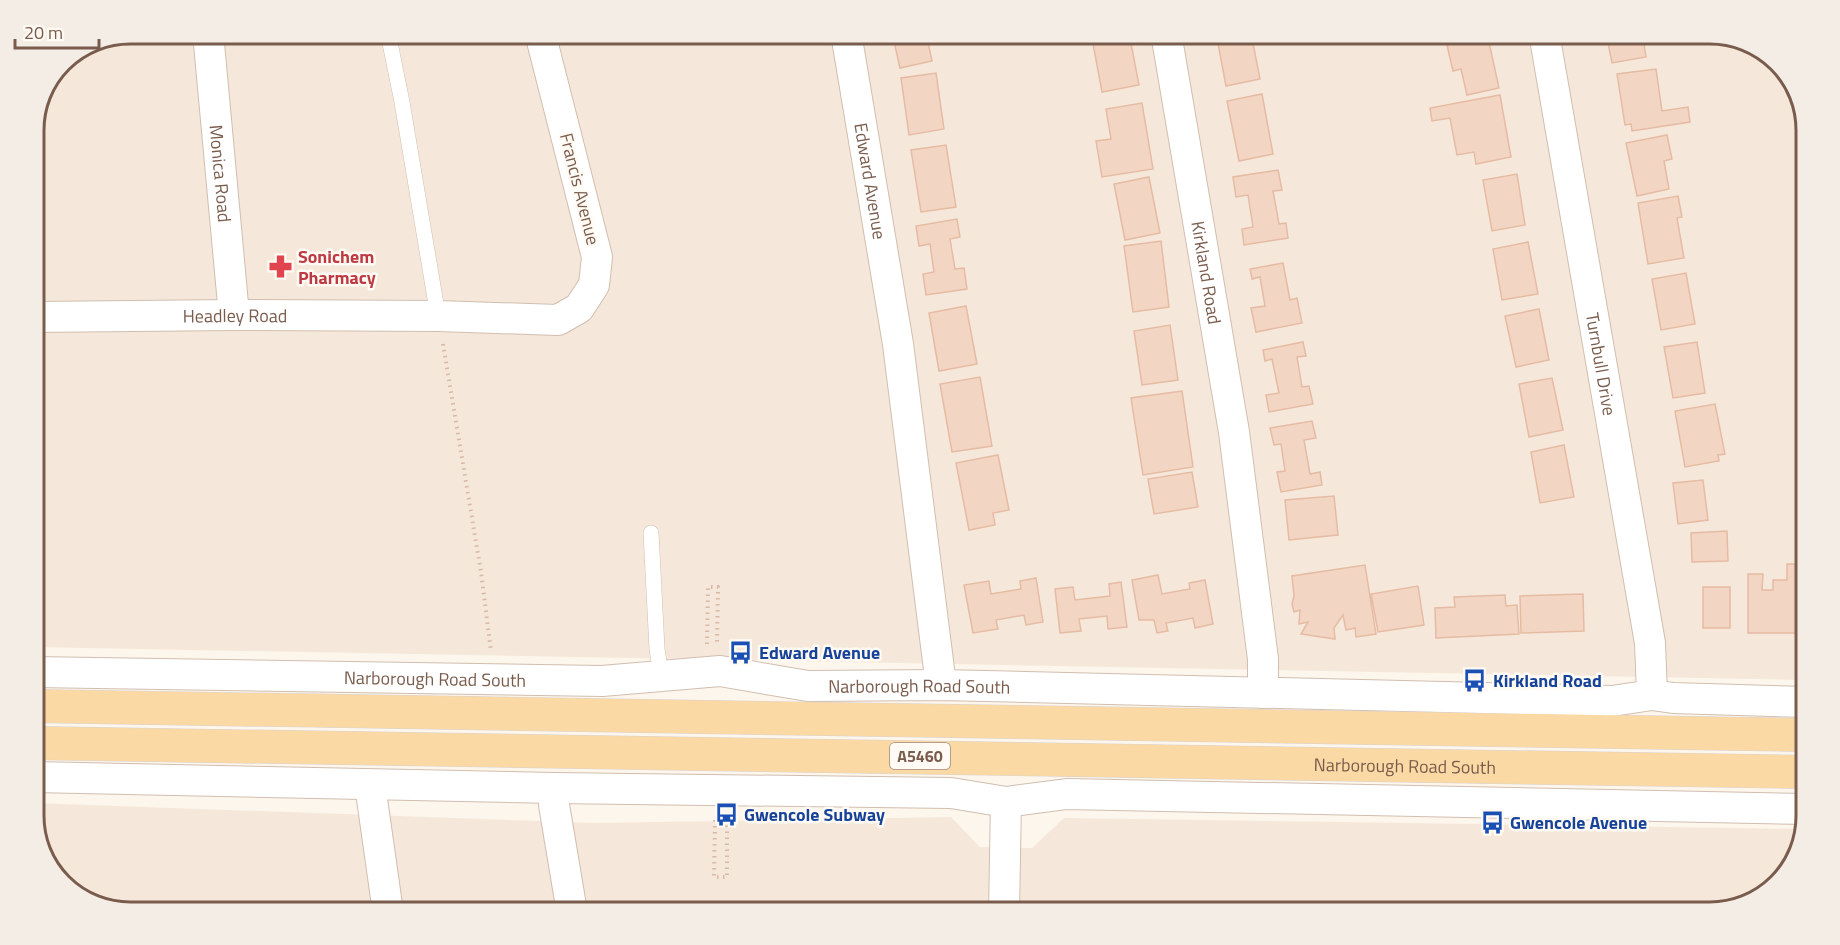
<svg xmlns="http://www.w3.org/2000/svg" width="1840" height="945" font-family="'Titillium Web',sans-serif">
  <rect width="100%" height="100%" fill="#fdf6ec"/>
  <path fill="#f5e8da" d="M 129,33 L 1711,33 L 1754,43 L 1791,76 L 1807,123 L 1807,680 L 33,647 L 33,123 L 61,61 Z
    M 33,803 L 595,823 L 951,817 L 980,847 L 1032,848 L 1064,818 L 1804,829 L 1797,859 L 1764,896 L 1711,912 L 129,912 L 86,902 L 49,869 L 33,822 Z"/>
  <path fill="#f3d5c3" stroke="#e6bba3" stroke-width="1.5" d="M 892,33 L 926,33 L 932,61 L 900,68 Z
    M 1091,33 L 1129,33 L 1139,85 L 1102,92 Z
    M 1216,33 L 1251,33 L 1260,79 L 1226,86 Z
    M 1453,33 L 1487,33 L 1499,88 L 1467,95 L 1461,69 L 1453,71 L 1447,45 L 1455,43 Z
    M 1606,33 L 1642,33 L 1646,57 L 1612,63 Z
    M 1656,69 L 1662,111 L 1688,107 L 1690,122 L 1632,131 L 1631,124 L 1625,125 L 1617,74 Z
    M 936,73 L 944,129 L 909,135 L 901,78 Z
    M 1262,94 L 1273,154 L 1239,161 L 1227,101 Z
    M 1500,95 L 1511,157 L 1476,164 L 1474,152 L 1457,155 L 1450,118 L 1432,121 L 1430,108 Z
    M 1142,103 L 1153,169 L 1102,177 L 1096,141 L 1111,139 L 1106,109 Z
    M 1667,135 L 1672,159 L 1664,161 L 1669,189 L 1637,196 L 1626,143 Z
    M 946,145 L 956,207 L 921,212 L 911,150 Z
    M 1278,170 L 1282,190 L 1273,191 L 1279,224 L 1286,223 L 1288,238 L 1244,245 L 1242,229 L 1253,227 L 1248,195 L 1236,197 L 1233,177 Z
    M 1517,174 L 1525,225 L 1492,231 L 1483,180 Z
    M 1149,177 L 1160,233 L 1125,240 L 1114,184 Z
    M 1678,196 L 1682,217 L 1677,218 L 1684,258 L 1648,264 L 1638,203 Z
    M 957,219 L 960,237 L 950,239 L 955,269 L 964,268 L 967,289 L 926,295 L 923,274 L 934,272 L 930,244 L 919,246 L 916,226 Z
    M 1161,241 L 1169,307 L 1133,312 L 1124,246 Z
    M 1528,242 L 1538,294 L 1502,300 L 1493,249 Z
    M 1283,263 L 1290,300 L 1297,298 L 1302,323 L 1256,332 L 1251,308 L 1265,306 L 1260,277 L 1252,279 L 1250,269 Z
    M 1686,273 L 1695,324 L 1661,330 L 1652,279 Z
    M 966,306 L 977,364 L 939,371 L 929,313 Z
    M 1539,309 L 1549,360 L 1516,367 L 1505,316 Z
    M 1170,325 L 1178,380 L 1142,385 L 1134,331 Z
    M 1303,342 L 1306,356 L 1297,357 L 1302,387 L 1309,386 L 1313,404 L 1269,412 L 1266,395 L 1279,393 L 1272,359 L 1265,361 L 1263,350 Z
    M 1697,342 L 1705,393 L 1673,398 L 1664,347 Z
    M 980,377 L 992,446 L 952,452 L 940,384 Z
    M 1552,378 L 1563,430 L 1529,437 L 1519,384 Z
    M 1182,391 L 1193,467 L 1143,475 L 1131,398 Z
    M 1715,404 L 1725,454 L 1718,455 L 1719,461 L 1685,467 L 1675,411 Z
    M 1312,421 L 1316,438 L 1304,440 L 1310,474 L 1320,472 L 1322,485 L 1281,492 L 1277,472 L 1285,471 L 1281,444 L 1274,445 L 1270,428 Z
    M 1564,445 L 1574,497 L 1540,503 L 1531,452 Z
    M 998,455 L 1009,510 L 993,513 L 995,525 L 969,530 L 956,463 Z
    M 1192,472 L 1198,507 L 1154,514 L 1148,479 Z
    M 1703,480 L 1708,520 L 1678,524 L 1673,483 Z
    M 1334,496 L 1338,535 L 1289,540 L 1285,500 Z
    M 1727,531 L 1728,561 L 1692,562 L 1691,533 Z
    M 1787,564 L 1807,564 L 1807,633 L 1748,633 L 1748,574 L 1763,574 L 1762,590 L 1773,590 L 1773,580 L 1787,580 Z
    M 1365,565 L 1376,634 L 1356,637 L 1355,628 L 1346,630 L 1343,615 L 1334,628 L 1335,639 L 1301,634 L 1308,622 L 1299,624 L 1300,610 L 1294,612 L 1292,604 L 1294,596 L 1292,576 Z
    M 1158,575 L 1162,594 L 1190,589 L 1189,583 L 1205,580 L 1213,624 L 1195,628 L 1193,618 L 1166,623 L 1168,631 L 1157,633 L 1154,620 L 1139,620 L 1132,580 Z
    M 1036,578 L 1043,622 L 1026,625 L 1024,615 L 996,620 L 998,629 L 973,633 L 964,585 L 989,581 L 991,594 L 1021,589 L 1020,581 Z
    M 1121,582 L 1127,627 L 1108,629 L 1107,616 L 1079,619 L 1081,631 L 1060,633 L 1055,589 L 1073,587 L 1075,600 L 1110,596 L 1109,584 Z
    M 1418,586 L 1424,625 L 1378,632 L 1371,594 Z
    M 1703,587 L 1730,587 L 1730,628 L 1703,628 Z
    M 1583,594 L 1584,631 L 1521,633 L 1520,596 Z
    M 1505,595 L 1506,606 L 1517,605 L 1519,634 L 1436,638 L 1435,608 L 1455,607 L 1454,597 Z"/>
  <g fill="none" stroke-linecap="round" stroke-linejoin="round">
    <defs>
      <path id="lane" d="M 388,33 L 402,102 L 438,316
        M 651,533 L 657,649 L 661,675"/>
      <g id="street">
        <path id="s1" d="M 208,33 L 234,315"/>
        <path id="s2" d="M 846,33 L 898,344 L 941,685"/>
        <path id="s3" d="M 1166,33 L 1234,432 L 1263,659 L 1263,693"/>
        <path id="s4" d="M 1544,33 L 1650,643 L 1652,695"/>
        <path id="s5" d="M 33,317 L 234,315 L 438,316 L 558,320 L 579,308 L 594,285 L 597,257 L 540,33"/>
        <path id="s6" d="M 33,672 L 602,681 L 720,671 L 808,686 L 941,685 L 1612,701 L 1652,695 L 1673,698 L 1807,702"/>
        <path d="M 33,777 L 554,788 L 951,793 L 1006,802 L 1067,794 L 1807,809"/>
        <path d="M 370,785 L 388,912"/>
        <path d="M 554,788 L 554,805 L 572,912"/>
        <path d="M 1004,912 L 1006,802"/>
      </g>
      <g id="primary">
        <path d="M 33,706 L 1807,735"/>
        <path id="s7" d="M 33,743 L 1807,772"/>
      </g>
    </defs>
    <use href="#lane" stroke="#d1beb0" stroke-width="16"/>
    <use href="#street" stroke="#d1beb0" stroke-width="32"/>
    <use href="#primary" stroke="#dad1cd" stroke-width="34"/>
    <path stroke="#d9b8a5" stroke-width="4" stroke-dasharray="1.5 4.5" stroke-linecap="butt" d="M 443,344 L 481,572 L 491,651
      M 707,644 L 708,587 L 718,587 L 717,644
      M 715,820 L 714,877 L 727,877 L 727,818"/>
    <use href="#lane" stroke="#fff" stroke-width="15"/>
    <use href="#street" stroke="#fff" stroke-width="30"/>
    <use href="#primary" stroke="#fbd9a5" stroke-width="33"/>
  </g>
  <defs>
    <symbol id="pharmacy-bare" viewBox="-9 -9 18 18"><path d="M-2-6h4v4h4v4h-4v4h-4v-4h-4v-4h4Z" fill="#e0444e" stroke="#fffaf3" stroke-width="2.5" paint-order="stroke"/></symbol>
    <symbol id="bus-bare" viewBox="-9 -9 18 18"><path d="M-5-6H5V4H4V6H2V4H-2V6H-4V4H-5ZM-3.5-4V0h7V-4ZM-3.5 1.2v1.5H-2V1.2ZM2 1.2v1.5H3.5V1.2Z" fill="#1a4fb4" stroke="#fffaf3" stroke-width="2.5" paint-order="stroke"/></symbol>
  </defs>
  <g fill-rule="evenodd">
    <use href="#pharmacy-bare" x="264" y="250" width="33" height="33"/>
    <use href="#bus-bare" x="724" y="636" width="33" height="33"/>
    <use href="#bus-bare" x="1458" y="664" width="33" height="33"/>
    <use href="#bus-bare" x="710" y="798" width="33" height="33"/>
    <use href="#bus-bare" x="1476" y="806" width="33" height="33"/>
  </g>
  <g text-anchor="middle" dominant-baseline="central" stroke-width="5" stroke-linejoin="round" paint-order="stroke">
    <rect fill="#fffaf3" stroke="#a28b7f" stroke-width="1.5" x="890" y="743" width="60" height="26" rx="4.5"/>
    <g font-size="16" font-weight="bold" fill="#7a5c4d">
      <text x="920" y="756">A5460</text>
    </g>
    <g font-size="18" fill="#7a5c4d" stroke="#fffaf3">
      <text stroke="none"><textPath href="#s1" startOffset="141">Monica Road</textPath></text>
      <text stroke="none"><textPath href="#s2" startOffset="150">Edward Avenue</textPath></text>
      <text transform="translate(580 189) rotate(76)">Francis Avenue</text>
      <text stroke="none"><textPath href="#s3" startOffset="243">Kirkland Road</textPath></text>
      <text stroke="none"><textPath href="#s5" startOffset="202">Headley Road</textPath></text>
      <text stroke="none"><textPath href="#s4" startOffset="336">Turnbull Drive</textPath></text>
      <text stroke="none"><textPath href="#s6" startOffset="402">Narborough Road South</textPath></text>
      <text stroke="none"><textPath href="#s6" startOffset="888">Narborough Road South</textPath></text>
      <text stroke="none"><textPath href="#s7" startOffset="1372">Narborough Road South</textPath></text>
    </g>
    <g font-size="18" font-weight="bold" fill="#be3a42" stroke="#fffaf3" text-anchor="start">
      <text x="298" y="256">Sonichem<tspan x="298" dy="21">Pharmacy</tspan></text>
    </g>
    <g font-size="18" font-weight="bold" fill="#164399" stroke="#fffaf3" text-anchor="start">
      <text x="759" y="652">Edward Avenue</text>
      <text x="1493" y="680">Kirkland Road</text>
      <text x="744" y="814">Gwencole Subway</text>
      <text x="1510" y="822">Gwencole Avenue</text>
    </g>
  </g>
  <path d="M0 0H1840V945H0ZM130 44H1710A86 86 0 0 1 1796 130V816A86 86 0 0 1 1710 902H130A86 86 0 0 1 44 816V130A86 86 0 0 1 130 44Z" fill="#f4ede6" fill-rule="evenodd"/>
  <path fill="none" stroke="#7a5c4d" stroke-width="3" d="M130 44H1710A86 86 0 0 1 1796 130V816A86 86 0 0 1 1710 902H130A86 86 0 0 1 44 816V130A86 86 0 0 1 130 44Z"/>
  <path d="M15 39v9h84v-9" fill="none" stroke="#7a5c4d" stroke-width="3"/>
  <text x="24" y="39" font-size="18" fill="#7a5c4d" stroke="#fffaf3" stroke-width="4.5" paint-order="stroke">20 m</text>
</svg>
